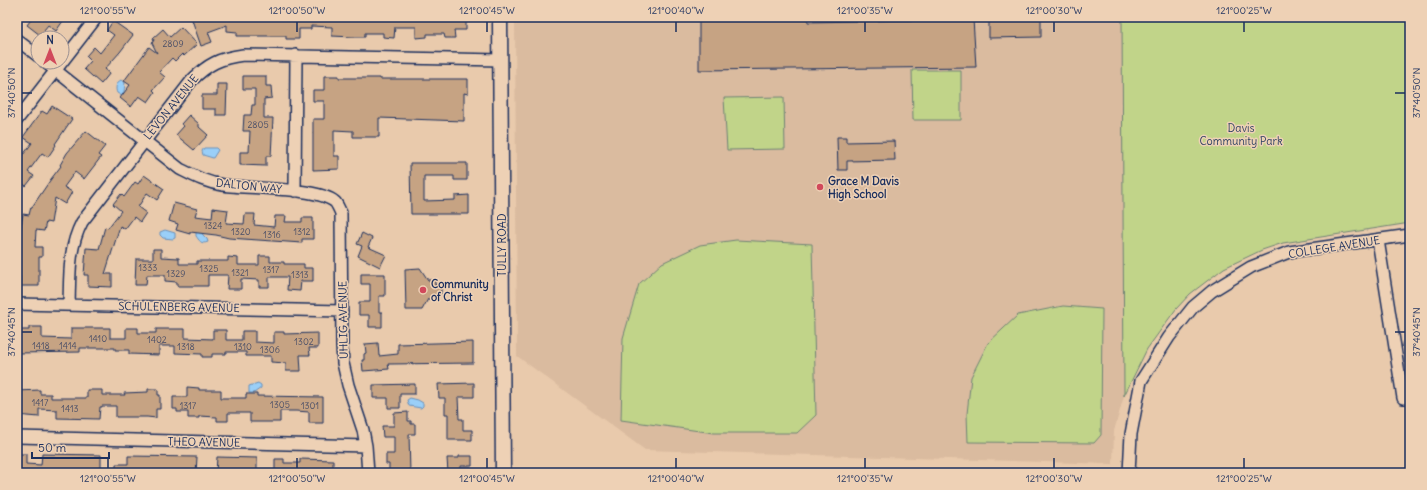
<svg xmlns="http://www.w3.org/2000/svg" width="1427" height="490" font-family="Delius,sans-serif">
  <rect width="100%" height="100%" fill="#e9caac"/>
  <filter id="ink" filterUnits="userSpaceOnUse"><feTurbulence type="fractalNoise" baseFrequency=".025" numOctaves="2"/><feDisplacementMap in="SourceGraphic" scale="8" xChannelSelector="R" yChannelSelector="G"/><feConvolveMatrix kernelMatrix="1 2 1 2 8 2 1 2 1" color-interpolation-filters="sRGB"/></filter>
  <g filter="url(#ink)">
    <path fill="#dabb9f" d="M 515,17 L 1124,17 L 1124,396 L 1114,431 L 1113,464 L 645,450 L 517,356 Z"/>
    <path fill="#c1d489" stroke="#6e8274" d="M 1122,17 L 1410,17 L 1410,223 L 1283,243 L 1262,250 L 1224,268 L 1190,294 L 1176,309 L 1147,349 L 1124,396 Z
      M 912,70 L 961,70 L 961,120 L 913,120 Z
      M 784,97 L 785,149 L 727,150 L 724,98 Z
      M 736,240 L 812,244 L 816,415 L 797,433 L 714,433 L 621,420 L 623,338 L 639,284 L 662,263 L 700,245 Z
      M 1063,306 L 1102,309 L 1101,435 L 1094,443 L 968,442 L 967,414 L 971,377 L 988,343 L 1018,315 Z"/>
    <path fill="#9acff8" stroke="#678fba" d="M 121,80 L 125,83 C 124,88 125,92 122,96 L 117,93 C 115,89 116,82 121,80 Z
      M 204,148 L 216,148 L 218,150 L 213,158 L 203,155 L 202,151 Z
      M 165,230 L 175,233 L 175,238 L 173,239 L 163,238 L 160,235 L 160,232 Z
      M 196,231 L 201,231 L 203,235 L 207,239 L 208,242 C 201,245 199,240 196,236 Z
      M 258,383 L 261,385 L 261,388 L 254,393 L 249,393 L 249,386 Z
      M 410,398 L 418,400 L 423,403 L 423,406 L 421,408 L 409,406 L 407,400 Z"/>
    <path fill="#c6a383" stroke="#1b2f5e" d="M 33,17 L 58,17 L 63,21 L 56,31 L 48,25 L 40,35 L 27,25 Z
      M 191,17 L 246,17 L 244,19 L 259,19 L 259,17 L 466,17 L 466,30 L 454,30 L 455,38 L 445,38 L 444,34 L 427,34 L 427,37 L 416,38 L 416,27 L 395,27 L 394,38 L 383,37 L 383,33 L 365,33 L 365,37 L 353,37 L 332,36 L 332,27 L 311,26 L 311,29 L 299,29 L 299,39 L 286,39 L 286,36 L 237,36 L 237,32 L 227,31 L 227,25 L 208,32 L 212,42 L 201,46 Z
      M 699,17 L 807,17 L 808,22 L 973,19 L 976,67 L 699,70 Z
      M 989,17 L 1041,17 L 1041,37 L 989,38 Z
      M 113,21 L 133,35 L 120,52 L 105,69 L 110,73 L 101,84 L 84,69 L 91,61 L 86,56 L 94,47 L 100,53 L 114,35 L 107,30 Z
      M 181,27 L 197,44 L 184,56 L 182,54 L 175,61 L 172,58 L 159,72 L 165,77 L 153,90 L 155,92 L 148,102 L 139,96 L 131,107 L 120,98 L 130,85 L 124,81 L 149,47 L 157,53 L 152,43 L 154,40 L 153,38 L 163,29 L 170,37 Z
      M 243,76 L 266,76 L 266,86 L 271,86 L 272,98 L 264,99 L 264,118 L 273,118 L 271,156 L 266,156 L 266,166 L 240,165 L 240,152 L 249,152 L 250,131 L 243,131 L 244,115 L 251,115 L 252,105 L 255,105 L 255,89 L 243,89 Z
      M 324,76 L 339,76 L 339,78 L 380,78 L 380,79 L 468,79 L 468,94 L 464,93 L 464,121 L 379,118 L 379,137 L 353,137 L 353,131 L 334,130 L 334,156 L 339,156 L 339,169 L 313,170 L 313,119 L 324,119 L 324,101 L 313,101 L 313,90 L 324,90 Z
      M 217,84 L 227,84 L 226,115 L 216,115 L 216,109 L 202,109 L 202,95 L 217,95 Z
      M 52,106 L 72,119 L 55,144 L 56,145 L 48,157 L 42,153 L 28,172 L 34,176 L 26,186 L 17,180 L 17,163 L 32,143 L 23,137 L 42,111 L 47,114 Z
      M 189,115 L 199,124 L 199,127 L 208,135 L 194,150 L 176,135 L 184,126 L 181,124 Z
      M 86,131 L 105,146 L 98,155 L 101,157 L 84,179 L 75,172 L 64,187 L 72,192 L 65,204 L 55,198 L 51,223 L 46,222 L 44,231 L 36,230 L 35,247 L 42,247 L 42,257 L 39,257 L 39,286 L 20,286 L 20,276 L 17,276 L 17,246 L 19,246 L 20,233 L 23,214 L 29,215 L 31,207 L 32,207 L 51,179 L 61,166 L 60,165 L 67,153 Z
      M 837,137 L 846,137 L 846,142 L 894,141 L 895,160 L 847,161 L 847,170 L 838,170 Z
      M 410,163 L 467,163 L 467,180 L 454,180 L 454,176 L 424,176 L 424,201 L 455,200 L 455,196 L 469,195 L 469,214 L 411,214 Z
      M 144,175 L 164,189 L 157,200 L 147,193 L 138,207 L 146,213 L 140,222 L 134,217 L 125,229 L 120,226 L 105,274 L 112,274 L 112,287 L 88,286 L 88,275 L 84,275 L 86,248 L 99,249 L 105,227 L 108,228 L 121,211 L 113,204 L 121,194 L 124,197 L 135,182 L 138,184 Z
      M 174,203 L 197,209 L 195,216 L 212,218 L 213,208 L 228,210 L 226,223 L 244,224 L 245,214 L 255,214 L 254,225 L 274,227 L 275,216 L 286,216 L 285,222 L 302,222 L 302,218 L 313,218 L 313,239 L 302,239 L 302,243 L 229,238 L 216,235 L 190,232 L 190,234 L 176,230 L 178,224 L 169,221 Z
      M 362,233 L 372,238 L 368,247 L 386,255 L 380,267 L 358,256 L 362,246 L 357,244 Z
      M 153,249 L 161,249 L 161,257 L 179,258 L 179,264 L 197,264 L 197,261 L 228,261 L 228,257 L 238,258 L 238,265 L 259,265 L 259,256 L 270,256 L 270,262 L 284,262 L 284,264 L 304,264 L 304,268 L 313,268 L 313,281 L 301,281 L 300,291 L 287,290 L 288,277 L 269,277 L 269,287 L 259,287 L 259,280 L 241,279 L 241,289 L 227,289 L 228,275 L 208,275 L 208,286 L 177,286 L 177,282 L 165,281 L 165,275 L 147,275 L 146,285 L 135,285 L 136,259 L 153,259 Z
      M 420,268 L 428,280 L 435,280 L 435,285 L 441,284 L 441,294 L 435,295 L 435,298 L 428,299 L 422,310 L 406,310 L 405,269 Z
      M 361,274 L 385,274 L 385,296 L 379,296 L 379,312 L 382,312 L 382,327 L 369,327 L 369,315 L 359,315 L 359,302 L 370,302 L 370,284 L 361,284 Z
      M 29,327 L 42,327 L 42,338 L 71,339 L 71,328 L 110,328 L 110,338 L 126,338 L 126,328 L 138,328 L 138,333 L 156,333 L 156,329 L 185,329 L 185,338 L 213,339 L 213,330 L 226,330 L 226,340 L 242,340 L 242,331 L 255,331 L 255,342 L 274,343 L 274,332 L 284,332 L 284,334 L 318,333 L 318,348 L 309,348 L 310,355 L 300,355 L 301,371 L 286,371 L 286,363 L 271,362 L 271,356 L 246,356 L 246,352 L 226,352 L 226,354 L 212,354 L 212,357 L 202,357 L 202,354 L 175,353 L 175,346 L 159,346 L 159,355 L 129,354 L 129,350 L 115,350 L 115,348 L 80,348 L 80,352 L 17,353 L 17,330 L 29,330 Z
      M 473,342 L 473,363 L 388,364 L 389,369 L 363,371 L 362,360 L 364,360 L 364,354 L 366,353 L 365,344 L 378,343 L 379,356 L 398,354 L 398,344 Z
      M 474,383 L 474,397 L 458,397 L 459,419 L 463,419 L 463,430 L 472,430 L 472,440 L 448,440 L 448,414 L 445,414 L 445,398 L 439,398 L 438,384 Z
      M 415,384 L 415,394 L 400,394 L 400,408 L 388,408 L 388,398 L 373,398 L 373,385 Z
      M 187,387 L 199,388 L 199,390 L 221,390 L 221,398 L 246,398 L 246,394 L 257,394 L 257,396 L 323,397 L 323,423 L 309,423 L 309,412 L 296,411 L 280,411 L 280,422 L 250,422 L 250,413 L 228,413 L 228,421 L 217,421 L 217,417 L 199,416 L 199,418 L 188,418 L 188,412 L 177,412 L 177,409 L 173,409 L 173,397 L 187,397 Z
      M 148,389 L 158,389 L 158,395 L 160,395 L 160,409 L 156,409 L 156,418 L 147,417 L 116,417 L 116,406 L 102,406 L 102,407 L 100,407 L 99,419 L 57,418 L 57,410 L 39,409 L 39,417 L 17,415 L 17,391 L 40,390 L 40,394 L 51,394 L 51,398 L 87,398 L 87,390 L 102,390 L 102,395 L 125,395 L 124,393 L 148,392 Z
      M 408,412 L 408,421 L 411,421 L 411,424 L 415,424 L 415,434 L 409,434 L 410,473 L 389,473 L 389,464 L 386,464 L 386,454 L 394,454 L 394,437 L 383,437 L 382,426 L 394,426 L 394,413 Z
      M 17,454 L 26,454 L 26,464 L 41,465 L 42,454 L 101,455 L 101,473 L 17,473 Z
      M 128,456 L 197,457 L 196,473 L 116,473 L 116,464 L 128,464 Z
      M 459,456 L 472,456 L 472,466 L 461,466 L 461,473 L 448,473 L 447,458 L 459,458 Z
      M 217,457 L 257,458 L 257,473 L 216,473 Z
      M 275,459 L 284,459 L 284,463 L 300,463 L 300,459 L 333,460 L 333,473 L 319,473 L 319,471 L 302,471 L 302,473 L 275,473 Z"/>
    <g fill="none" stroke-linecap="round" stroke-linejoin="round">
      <defs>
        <path id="minor" d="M 17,40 L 38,56
          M 45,62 L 180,169 C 194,176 207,183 223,185 C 247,189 318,187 335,202 C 337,204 339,209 341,213 L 342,346 L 343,363 L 348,385 L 363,430 L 366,446 L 368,473
          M 17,120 L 97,17
          M 295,191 L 296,55
          M 1378,240 L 1403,398 L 1410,398
          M 17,304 L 342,311
          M 69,305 C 70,275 68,249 82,222 L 192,80 C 208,64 220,58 243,55 L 501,60
          M 17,437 L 366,446
          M 1129,473 L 1131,434 L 1141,381 L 1169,337 L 1193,307 L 1212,291 L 1251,267 L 1289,252 L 1410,235"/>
        <path id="major" d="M 500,17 L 503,473"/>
      </defs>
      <use href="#minor" stroke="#1b2f5e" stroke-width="14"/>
      <use href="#major" stroke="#1b2f5e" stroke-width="17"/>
      <use href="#minor" stroke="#eed1b5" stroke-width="11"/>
      <use href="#major" stroke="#eed1b5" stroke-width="14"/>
    </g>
  </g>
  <path fill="none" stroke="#1b2f5e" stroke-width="1.5" d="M 108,22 L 108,32M 297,22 L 297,32M 487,22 L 487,32M 676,22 L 676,32M 865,22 L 865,32M 1054,22 L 1054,32M 1244,22 L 1244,32M 22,93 L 32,93M 1395,93 L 1405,93M 22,332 L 32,332M 1395,332 L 1405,332M 108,458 L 108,468M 297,458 L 297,468M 487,458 L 487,468M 676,458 L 676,468M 865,458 L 865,468M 1054,458 L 1054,468M 1244,458 L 1244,468"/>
  <g fill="#d1495b" stroke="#eed1b5" stroke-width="1.5">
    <circle cx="820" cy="187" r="4"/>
    <circle cx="423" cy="290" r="4"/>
  </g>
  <g text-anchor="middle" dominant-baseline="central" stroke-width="3" stroke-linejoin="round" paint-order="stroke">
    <g font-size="9" fill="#464c67">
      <text x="173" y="43">2809</text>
      <text x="258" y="124">2805</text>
      <text x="213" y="225">1324</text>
      <text x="241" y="231">1320</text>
      <text x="302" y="231">1312</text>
      <text x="272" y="234">1316</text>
      <text x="148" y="267">1333</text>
      <text x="209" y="268">1325</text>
      <text x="271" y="269">1317</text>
      <text x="240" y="272">1321</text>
      <text x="176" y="273">1329</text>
      <text x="300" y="274">1313</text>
      <text x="98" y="338">1410</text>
      <text x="157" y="339">1402</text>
      <text x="304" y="341">1302</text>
      <text x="41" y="345">1418</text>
      <text x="68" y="345">1414</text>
      <text x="186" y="346">1318</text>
      <text x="243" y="346">1310</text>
      <text x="270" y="349">1306</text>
      <text x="40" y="402">1417</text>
      <text x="280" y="404">1305</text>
      <text x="188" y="405">1317</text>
      <text x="310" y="405">1301</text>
      <text x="70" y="408">1413</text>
    </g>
    <g font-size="11" fill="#1b2f5e" stroke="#eed1b5">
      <text transform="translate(171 107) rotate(-51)">LEVON AVENUE</text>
      <text transform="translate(249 186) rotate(6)">DALTON WAY</text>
      <text transform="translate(502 245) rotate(-90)">TULLY ROAD</text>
      <text transform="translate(1334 247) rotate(-9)">COLLEGE AVENUE</text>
      <text transform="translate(179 307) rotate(1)">SCHULENBERG AVENUE</text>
      <text transform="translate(343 320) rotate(-91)">UHLIG AVENUE</text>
      <text transform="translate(204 442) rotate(1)">THEO AVENUE</text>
    </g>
    <g font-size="11" fill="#2c4062" stroke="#eed1b5">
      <text x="1241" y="128">Davis<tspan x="1241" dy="13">Community Park</tspan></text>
    </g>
    <g font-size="11" font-weight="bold" fill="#1b2f5e" stroke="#eed1b5" text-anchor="start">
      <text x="828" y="181">Grace M Davis<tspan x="828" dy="13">High School</tspan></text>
      <text x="431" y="284">Community<tspan x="431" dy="13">of Christ</tspan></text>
    </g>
  </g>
  <rect width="1427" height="490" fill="none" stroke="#eed1b5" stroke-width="44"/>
  <g transform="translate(50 50)"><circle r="19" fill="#eed1b5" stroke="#9a9092"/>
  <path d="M0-3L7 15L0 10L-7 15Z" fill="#d1495b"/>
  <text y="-6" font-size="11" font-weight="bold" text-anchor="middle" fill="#1b2f5e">N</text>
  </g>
  <path d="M32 452v6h77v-6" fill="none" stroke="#1b2f5e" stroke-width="2"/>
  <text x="38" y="452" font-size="12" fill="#1b2f5e" stroke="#eed1b5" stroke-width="3" paint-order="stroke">50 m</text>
  <rect x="22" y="22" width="1383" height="446" fill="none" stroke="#1b2f5e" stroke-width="1.5"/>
  <g font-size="10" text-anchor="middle" fill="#1b2f5e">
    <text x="108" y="14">121°00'55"W</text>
    <text x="297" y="14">121°00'50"W</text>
    <text x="487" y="14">121°00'45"W</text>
    <text x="676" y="14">121°00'40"W</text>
    <text x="865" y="14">121°00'35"W</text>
    <text x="1054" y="14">121°00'30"W</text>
    <text x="1244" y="14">121°00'25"W</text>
    <text transform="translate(11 93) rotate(-90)" y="4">37°40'50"N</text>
    <text transform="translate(1416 93) rotate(-90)" y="4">37°40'50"N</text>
    <text transform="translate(11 332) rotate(-90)" y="4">37°40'45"N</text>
    <text transform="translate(1416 332) rotate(-90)" y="4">37°40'45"N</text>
    <text x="108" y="482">121°00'55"W</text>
    <text x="297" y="482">121°00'50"W</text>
    <text x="487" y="482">121°00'45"W</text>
    <text x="676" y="482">121°00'40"W</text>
    <text x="865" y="482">121°00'35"W</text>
    <text x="1054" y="482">121°00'30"W</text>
    <text x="1244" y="482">121°00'25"W</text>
  </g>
</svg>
